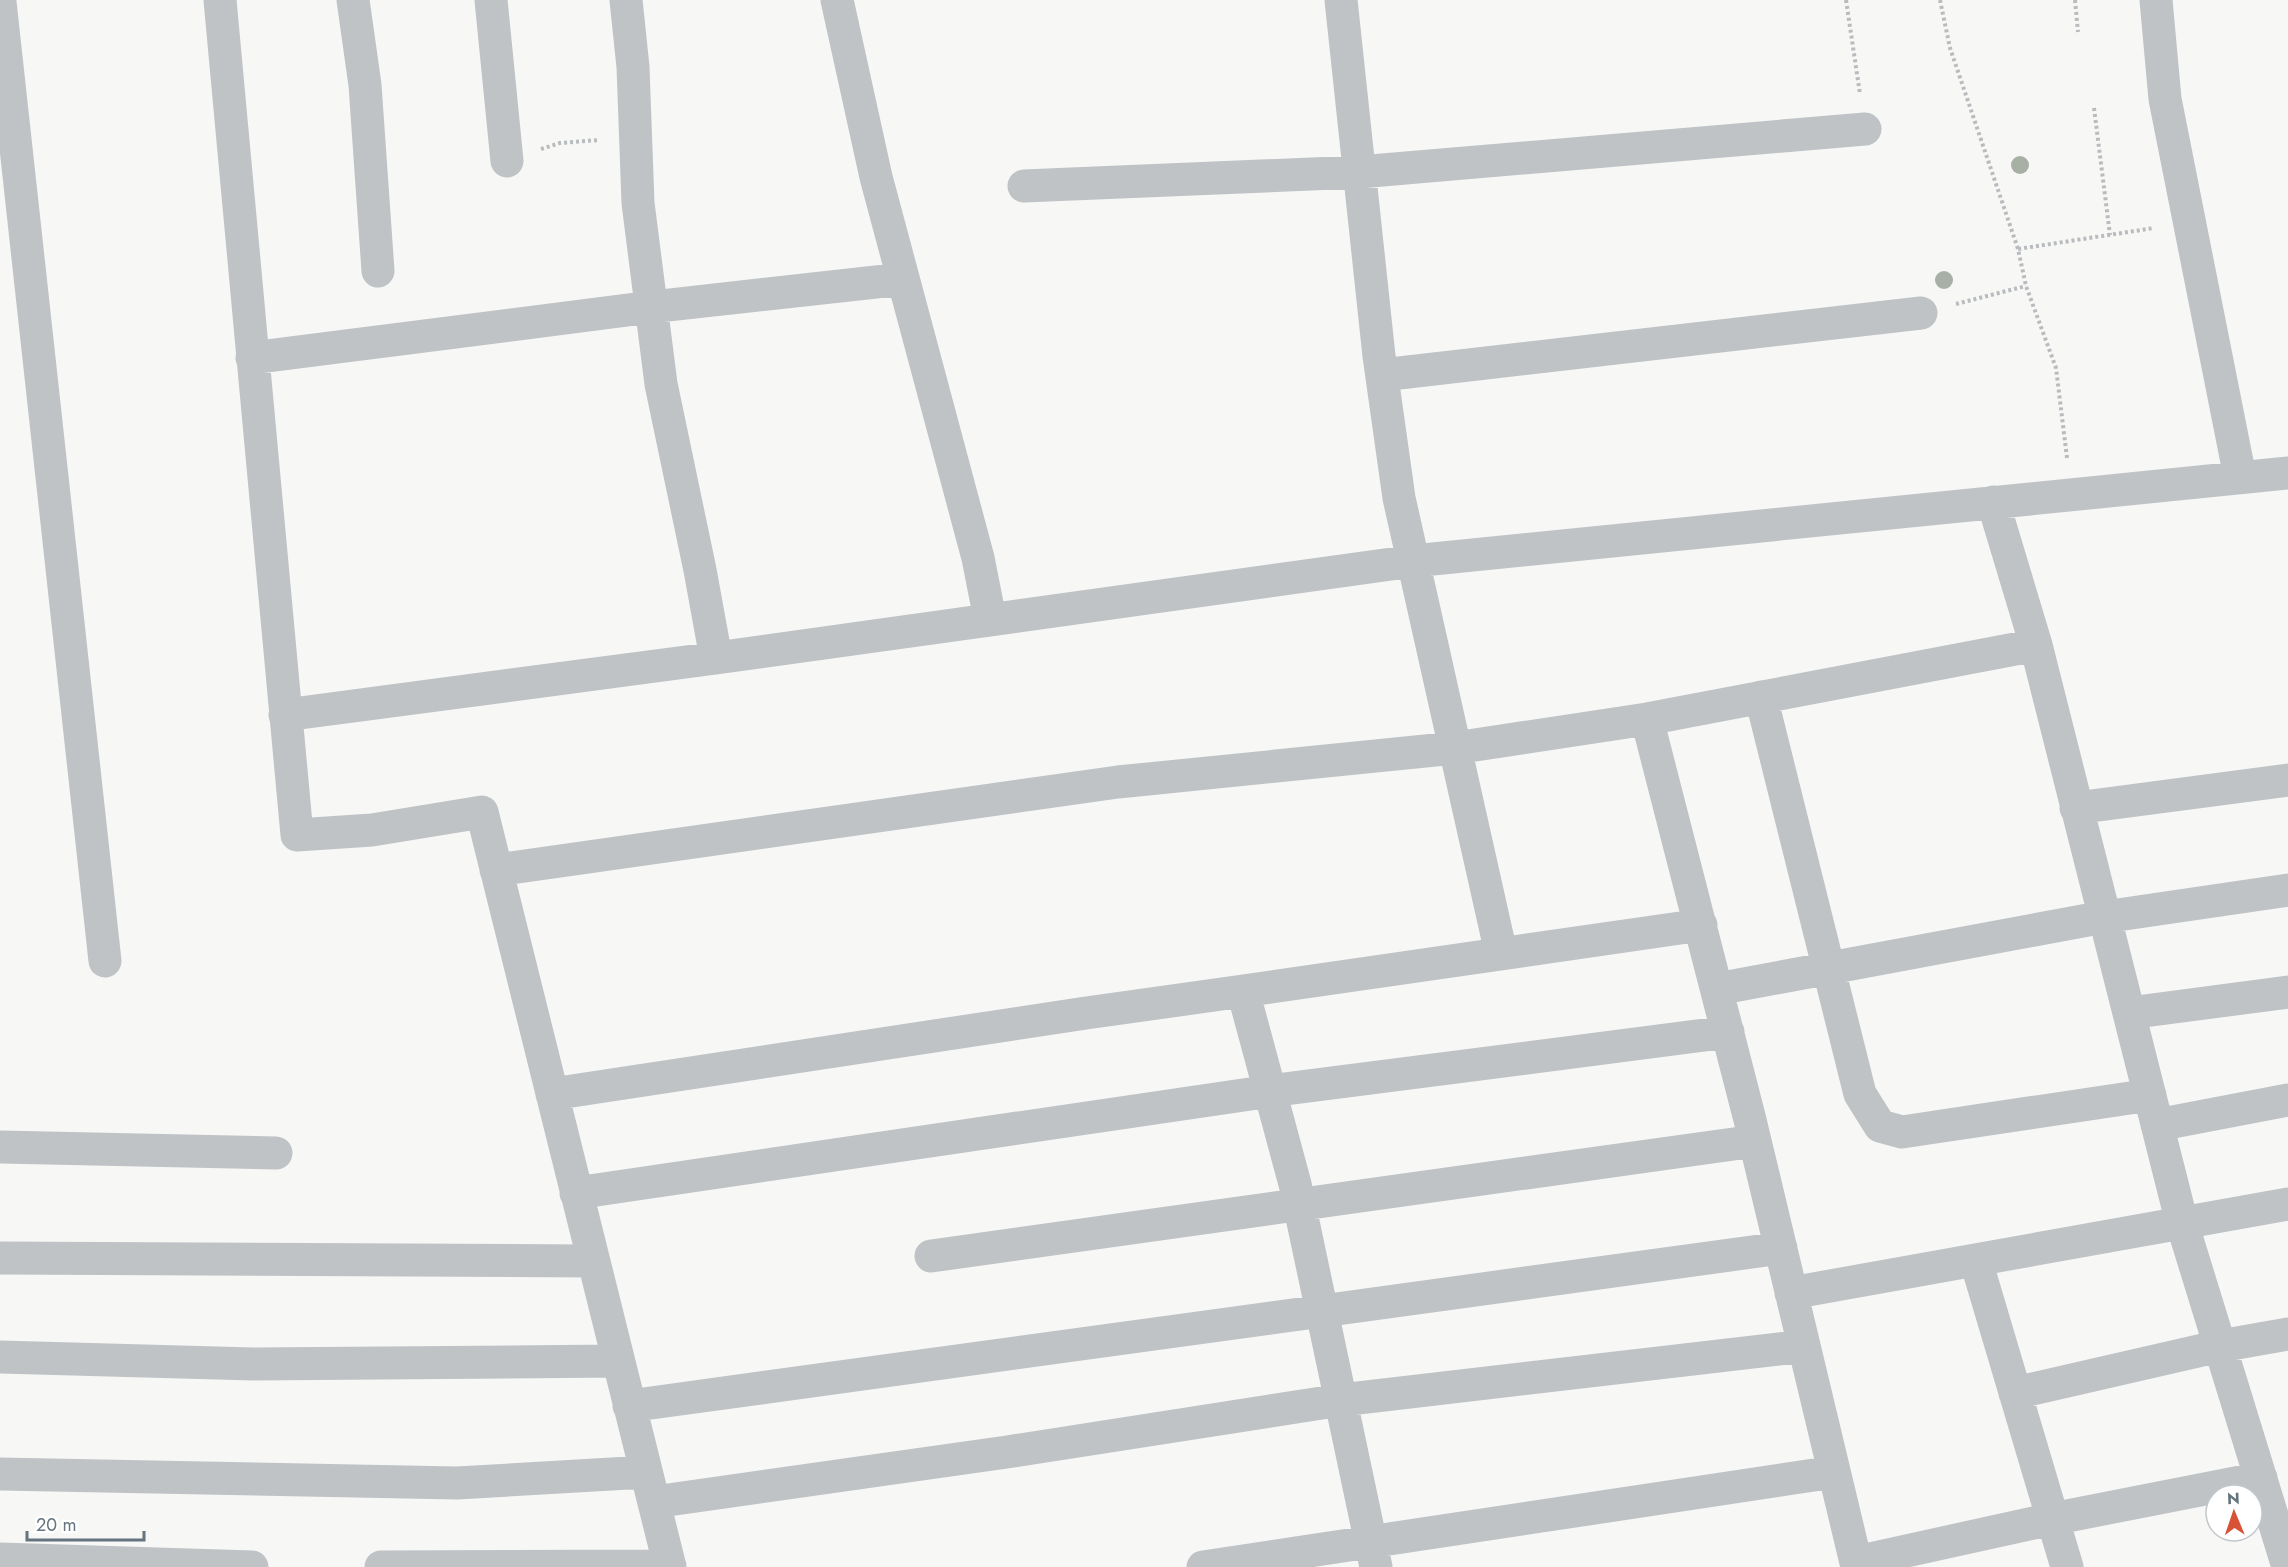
<svg xmlns="http://www.w3.org/2000/svg" width="2288" height="1567" font-family="Jost,sans-serif">
  <rect width="100%" height="100%" fill="#f7f7f5"/>
  <g fill="none" stroke-linecap="round" stroke-linejoin="round">
    <path stroke="#b9bcbe" stroke-width="4" stroke-dasharray="3 3" stroke-linecap="butt" d="M 1846,0 L 1860,94
      M 1940,0 L 1950,48 L 2018,249
      M 2075,0 L 2078,32
      M 2094,108 L 2110,235
      M 541,149 L 560,143 L 599,140
      M 1956,304 L 2026,286
      M 2067,458 L 2056,368 L 2026,286 L 2018,249 L 2154,228"/>
    <path stroke="#bfc3c6" stroke-width="33" d="M 220,0 L 297,835 L 372,830 L 482,812 L 670,1567
      M 353,0 L 365,85 L 378,271
      M 491,0 L 507,161
      M 626,0 L 633,67 L 638,203 L 661,384 L 700,570 L 716,658
      M 837,0 L 876,177 L 978,558 L 990,619
      M 1341,0 L 1379,356 L 1399,498 L 1501,953
      M 2156,0 L 2165,99 L 2240,477
      M 0,2 L 105,961
      M 1024,186 L 1359,172 L 1865,129
      M 252,358 L 651,307 L 903,279
      M 1382,375 L 1921,313
      M 1993,502 L 2036,645 L 2182,1223 L 2288,1567
      M 1761,697 L 1860,1094 L 1880,1126 L 1902,1132 L 2150,1095
      M 285,715 L 716,658 L 1413,561 L 2288,473
      M 1647,719 L 1750,1120 L 1857,1567
      M 2076,808 L 2288,780
      M 496,870 L 1118,782 L 1455,748 L 1647,719 L 2036,645
      M 1717,989 L 2104,917 L 2288,890
      M 2129,1013 L 2288,992
      M 552,1094 L 1086,1013 L 1243,991
      M 2157,1125 L 2288,1100
      M 0,1147 L 276,1153
      M 576,1193 L 1270,1091 L 1728,1032
      M 931,1256 L 1755,1141
      M 0,1258 L 593,1261
      M 1976,1261 L 2067,1567
      M 1791,1293 L 2288,1204
      M 0,1357 L 253,1364 L 618,1361
      M 2015,1393 L 2220,1346 L 2288,1334
      M 629,1406 L 1781,1248
      M 0,1474 L 457,1483 L 646,1472
      M 654,1502 L 1007,1452 L 1341,1400 L 1804,1346
      M 0,1559 L 252,1567
      M 1856,1562 L 2052,1519 L 2261,1478
      M 381,1567 L 670,1566
      M 1203,1567 L 1834,1472
      M 1376,1567 L 1295,1184 L 1243,991 L 1701,925"/>
  </g>
  <g fill="#a8b0a5">
    <circle cx="2020" cy="165" r="9"/>
    <circle cx="1944" cy="280" r="9"/>
  </g>
  <g transform="translate(2234 1513) rotate(358)"><circle r="28" fill="#ffffff" stroke="#c1c7cb" stroke-width="1.5"/>
  <path d="M0-4.5L10 22L0 15L-10 22Z" fill="#d65337"/>
  <text y="-9" font-size="16" font-weight="bold" text-anchor="middle" fill="#65747e">N</text>
  </g>
  <path d="M27 1531v9h117v-9" fill="none" stroke="#65747e" stroke-width="3"/>
  <text x="36" y="1531" font-size="18" fill="#65747e" stroke="#ffffff" stroke-width="4.5" paint-order="stroke">20 m</text>
</svg>
